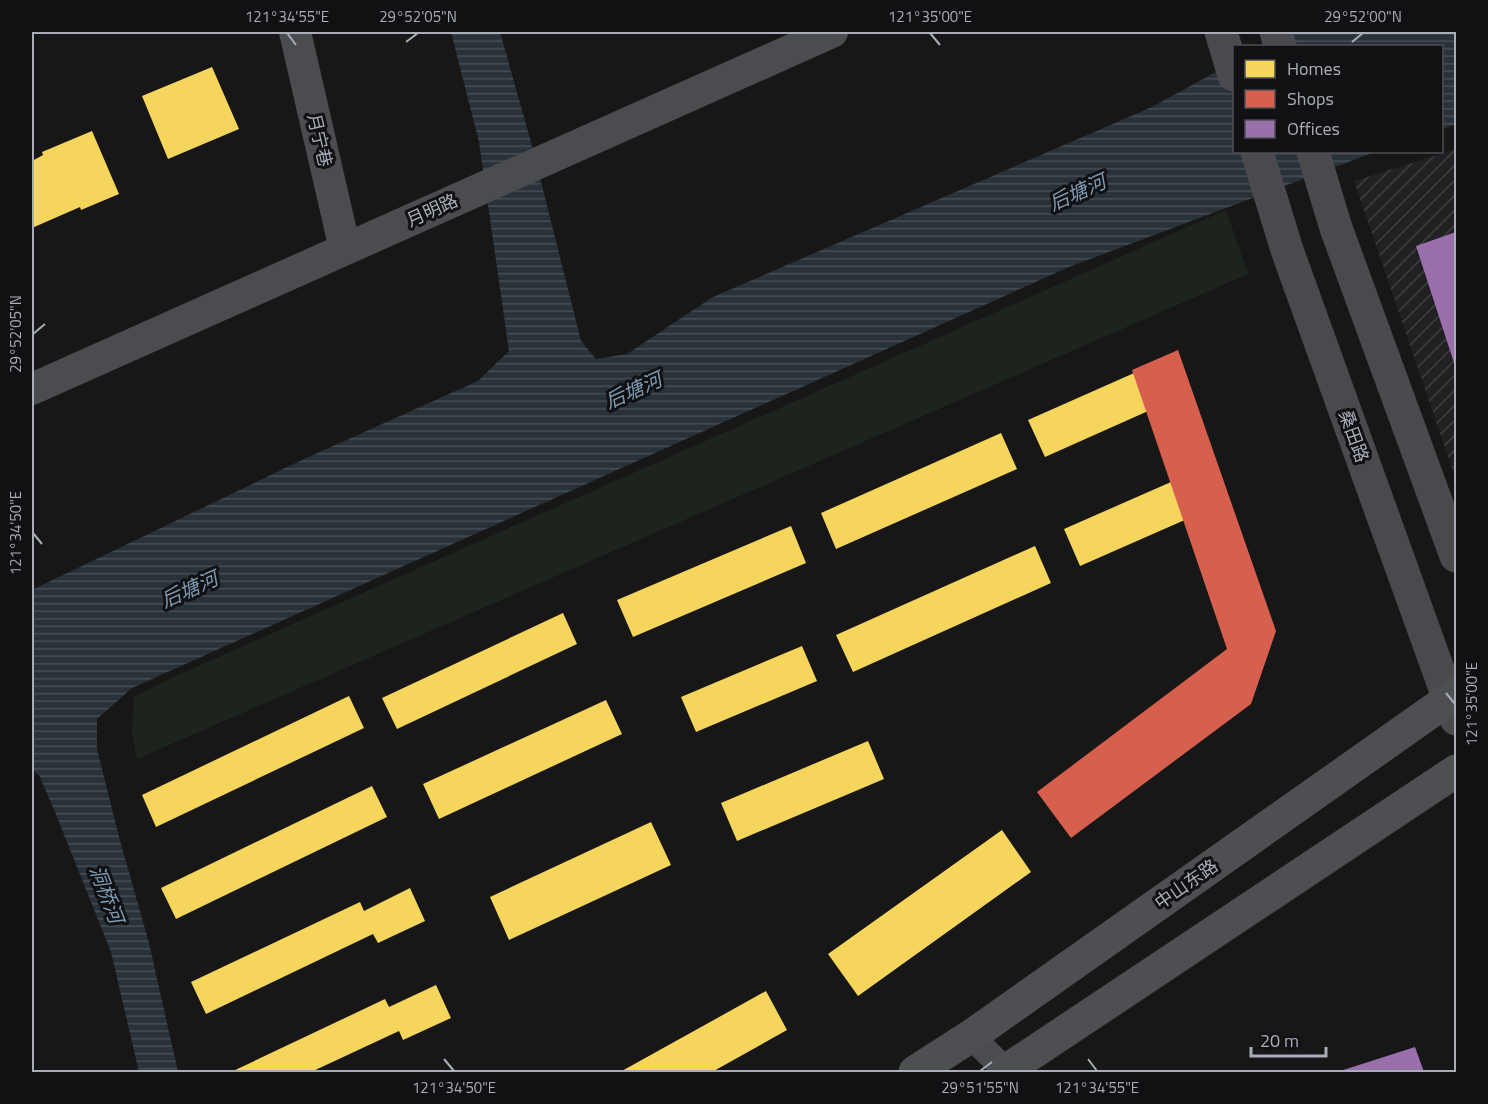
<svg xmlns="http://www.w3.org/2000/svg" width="1488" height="1104" font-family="'Titillium Web','Noto Sans SC',sans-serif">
  <defs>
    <pattern id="industrial-furrows" width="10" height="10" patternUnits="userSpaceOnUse" patternTransform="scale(1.5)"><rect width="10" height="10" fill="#212123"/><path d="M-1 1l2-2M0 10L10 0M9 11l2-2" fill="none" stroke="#3e3f41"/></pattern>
    <pattern id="water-rules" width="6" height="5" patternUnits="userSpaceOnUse" patternTransform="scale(1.5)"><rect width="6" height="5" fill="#2a3239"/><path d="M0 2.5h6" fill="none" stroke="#464d54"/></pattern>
  </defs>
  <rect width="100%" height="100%" fill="#171717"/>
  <path fill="url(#industrial-furrows)" d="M 1456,149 L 1456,480 L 1354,181 Z"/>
  <path fill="#1d241e" d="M 1226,210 L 1248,274 L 137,759 L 132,733 L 134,697 L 178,675 Z"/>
  <path fill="url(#water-rules)" d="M 451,32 L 500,32 L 531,142 L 581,341 L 596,359 L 627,354 L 713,297 L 1152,107 L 1234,62 L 1234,152 L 1375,152 L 1069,267 L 132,688 L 97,719 L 97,749 L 119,837 L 149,943 L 178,1072 L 139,1072 L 111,952 L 55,812 L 39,775 L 32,771 L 32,590 L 302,460 L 478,381 L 509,351 L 479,142 Z
    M 1291,32 L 1456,32 L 1456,124 L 1442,129 L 1442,46 L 1263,46 Z"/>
  <path fill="#f6d55c" d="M 212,67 L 239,129 L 168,159 L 142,96 Z
    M 92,131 L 119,194 L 81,210 L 80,207 L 32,228 L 32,161 L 43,155 L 42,152 Z
    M 1168,358 L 1184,395 L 1045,457 L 1028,420 Z
    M 1001,433 L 1017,469 L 836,549 L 821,513 Z
    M 1212,464 L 1228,501 L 1080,566 L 1064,529 Z
    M 791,526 L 806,563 L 633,637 L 617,600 Z
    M 1035,546 L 1051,583 L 853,672 L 836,635 Z
    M 563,613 L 577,644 L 397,729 L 382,698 Z
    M 802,646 L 817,681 L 696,732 L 681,697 Z
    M 1208,668 L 1237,707 L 1071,830 L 1042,791 Z
    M 349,696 L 364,728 L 156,827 L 142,795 Z
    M 606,700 L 622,734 L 439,819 L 423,784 Z
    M 868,741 L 884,779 L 737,841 L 721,803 Z
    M 372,786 L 387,817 L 176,919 L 161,888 Z
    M 651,822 L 671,865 L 509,940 L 490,897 Z
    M 1002,830 L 1031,872 L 858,996 L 828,954 Z
    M 410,888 L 425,921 L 378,943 L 373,934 L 206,1014 L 191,982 L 360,902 L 364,911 Z
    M 436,985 L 451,1018 L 403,1040 L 399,1031 L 311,1072 L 231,1072 L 385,999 L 389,1007 Z
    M 766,991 L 787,1030 L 712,1072 L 620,1072 Z"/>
  <path fill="#d6604d" d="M 1178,350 L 1276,631 L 1251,704 L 1071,838 L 1037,792 L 1227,649 L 1132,370 Z"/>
  <path fill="#9970ab" d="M 1456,232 L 1456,369 L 1416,246 Z
    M 1415,1047 L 1424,1072 L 1337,1072 Z"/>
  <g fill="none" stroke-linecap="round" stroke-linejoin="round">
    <path stroke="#4b4c50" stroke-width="26" d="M 971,1036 L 1007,1072"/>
    <path stroke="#4b4c50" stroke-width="32" d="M 295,32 L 345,249
      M 32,389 L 832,32"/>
    <path stroke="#4a4a4e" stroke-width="33" d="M 1221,32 L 1234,75
      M 1276,32 L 1280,46
      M 1257,152 L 1287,250 L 1456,719
      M 1313,152 L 1336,228 L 1456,556"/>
    <path stroke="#4d4f52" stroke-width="33" d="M 915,1072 L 971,1036 L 1456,694
      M 1004,1072 L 1456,771"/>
  </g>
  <path fill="none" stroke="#a8adb8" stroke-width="2" d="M 287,33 L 296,45M 930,33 L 940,45M 406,42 L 418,33M 1352,42 L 1363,33M 33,334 L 45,324M 33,533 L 42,544M 1446,693 L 1455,704M 444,1059 L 454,1071M 1088,1059 L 1097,1071M 980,1071 L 992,1062"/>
  <g text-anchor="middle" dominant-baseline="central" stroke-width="6" stroke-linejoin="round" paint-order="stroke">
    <g font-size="18" fill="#a8adb8" stroke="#111113">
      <text transform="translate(320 140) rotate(77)">月宁巷</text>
      <text transform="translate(432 210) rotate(-24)">月明路</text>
      <text transform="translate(1354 436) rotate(70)">桑田路</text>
      <text transform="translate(1186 884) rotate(-35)">中山东路</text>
    </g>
    <g font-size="20" font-style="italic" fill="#7f9bb3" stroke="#111113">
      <text transform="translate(1077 192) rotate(-24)">后塘河</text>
      <text transform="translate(633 390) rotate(-24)">后塘河</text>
      <text transform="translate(189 589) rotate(-24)">后塘河</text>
      <text transform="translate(107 894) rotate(69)">洞桥河</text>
    </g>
  </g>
  <rect width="1488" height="1104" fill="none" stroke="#111113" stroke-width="66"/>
  <rect x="1233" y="45" width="210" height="108" fill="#111113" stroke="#4d4f55" stroke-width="1.5"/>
  <rect x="1245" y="60" width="30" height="18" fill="#f6d55c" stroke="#4d4f55" stroke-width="1.5"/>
  <text x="1287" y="75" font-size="18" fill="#a8adb8">Homes</text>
  <rect x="1245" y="90" width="30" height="18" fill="#d6604d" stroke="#4d4f55" stroke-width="1.5"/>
  <text x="1287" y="105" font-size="18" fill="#a8adb8">Shops</text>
  <rect x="1245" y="120" width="30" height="18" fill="#9970ab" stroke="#4d4f55" stroke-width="1.5"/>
  <text x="1287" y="135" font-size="18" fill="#a8adb8">Offices</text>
  <path d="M1251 1047v9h75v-9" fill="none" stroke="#a8adb8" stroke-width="3"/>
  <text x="1260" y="1047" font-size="18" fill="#a8adb8" stroke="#111113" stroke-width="4.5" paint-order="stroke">20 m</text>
  <rect x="33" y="33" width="1422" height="1038" fill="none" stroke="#a8adb8" stroke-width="2"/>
  <g font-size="15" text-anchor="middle" fill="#a8adb8">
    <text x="287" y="22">121°34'55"E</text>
    <text x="418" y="22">29°52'05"N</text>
    <text x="930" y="22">121°35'00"E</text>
    <text x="1363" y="22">29°52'00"N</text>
    <text transform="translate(16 334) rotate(-90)" y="5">29°52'05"N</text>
    <text transform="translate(16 533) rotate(-90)" y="5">121°34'50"E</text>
    <text transform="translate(1472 704) rotate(-90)" y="5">121°35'00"E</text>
    <text x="454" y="1093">121°34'50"E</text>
    <text x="980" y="1093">29°51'55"N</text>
    <text x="1097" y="1093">121°34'55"E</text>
  </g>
</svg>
